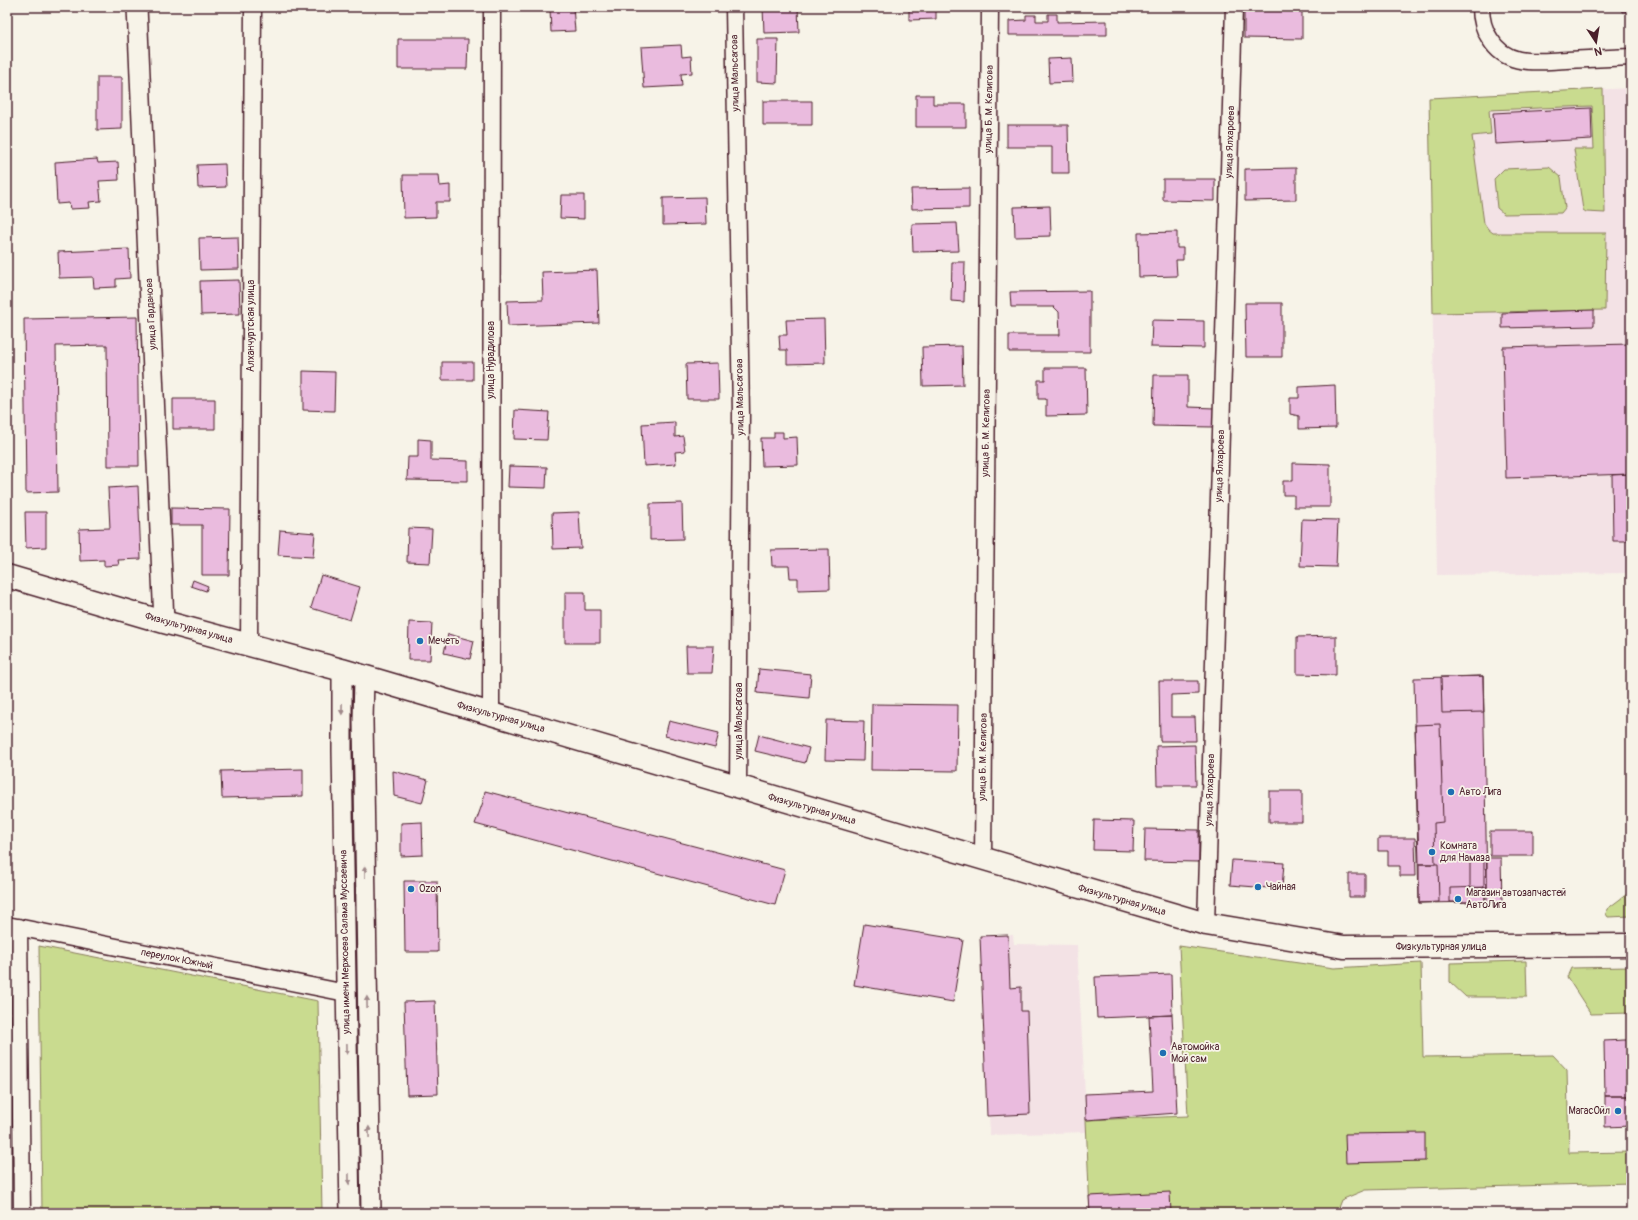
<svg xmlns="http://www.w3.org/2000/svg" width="1638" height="1220" font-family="Pangolin,sans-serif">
  <rect width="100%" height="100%" fill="#f7f3e8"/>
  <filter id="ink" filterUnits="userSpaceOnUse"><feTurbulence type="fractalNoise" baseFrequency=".025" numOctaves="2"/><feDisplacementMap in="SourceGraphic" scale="8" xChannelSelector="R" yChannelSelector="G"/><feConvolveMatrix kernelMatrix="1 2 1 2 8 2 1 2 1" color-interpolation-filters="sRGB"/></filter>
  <g filter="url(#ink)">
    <path fill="#f3e2e5" d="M 1631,88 L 1631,573 L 1437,575 L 1429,98 Z
      M 1013,935 L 1014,944 L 1077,945 L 1087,1132 L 990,1135 L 980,936 Z"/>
    <path fill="#c9db8f" stroke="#8a7d5d" d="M 1603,89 L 1605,213 L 1586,212 L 1583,210 L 1574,149 L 1594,149 L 1592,106 L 1489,110 L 1491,134 L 1472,136 L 1484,223 L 1488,229 L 1493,233 L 1606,233 L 1605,310 L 1433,313 L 1429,98 Z
      M 1549,167 L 1561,177 L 1565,208 L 1561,213 L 1504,214 L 1497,208 L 1494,179 L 1504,169 Z
      M 351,762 L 357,762 L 362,963 L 354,963 Z
      M 1631,891 L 1631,916 L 1608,917 L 1606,914 L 1607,909 Z
      M 39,946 L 318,1001 L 322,1213 L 42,1213 Z
      M 1179,946 L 1334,968 L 1421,963 L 1423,1057 L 1553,1055 L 1567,1070 L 1569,1153 L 1631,1152 L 1631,1183 L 1365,1190 L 1341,1200 L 1336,1213 L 1090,1213 L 1086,1120 L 1188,1116 Z
      M 1526,961 L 1527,997 L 1466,997 L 1450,982 L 1450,963 Z
      M 1631,967 L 1631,1013 L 1591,1014 L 1567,977 L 1571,968 Z
      M 354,1018 L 360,1018 L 364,1213 L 357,1213 Z"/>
    <path fill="#eabbde" stroke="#4a1f2b" d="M 573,7 L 575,31 L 551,32 L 550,8 Z
      M 763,7 L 798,7 L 799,32 L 764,33 Z
      M 909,7 L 936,7 L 936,19 L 909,20 Z
      M 1244,7 L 1302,7 L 1302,39 L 1244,38 Z
      M 1621,7 L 1631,7 L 1631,11 L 1622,12 Z
      M 1048,14 L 1057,14 L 1057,22 L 1107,21 L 1107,35 L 1009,35 L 1009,21 L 1026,20 L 1026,15 L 1036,15 L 1036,21 L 1048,21 Z
      M 398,39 L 468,39 L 467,69 L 398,69 Z
      M 757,39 L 778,39 L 777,83 L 757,82 Z
      M 681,45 L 682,57 L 691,56 L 692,73 L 681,74 L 682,86 L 644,88 L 641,47 Z
      M 1072,58 L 1073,82 L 1049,83 L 1048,59 Z
      M 97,77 L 122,77 L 122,129 L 97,130 Z
      M 916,95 L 933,95 L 933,104 L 966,104 L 966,127 L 916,127 Z
      M 763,101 L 812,101 L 812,125 L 763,125 Z
      M 1591,108 L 1592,139 L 1495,144 L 1493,113 Z
      M 1007,125 L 1068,125 L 1069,173 L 1052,173 L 1052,147 L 1007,147 Z
      M 97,159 L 98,163 L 118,162 L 119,180 L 99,181 L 101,201 L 89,202 L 90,208 L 70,209 L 69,203 L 57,204 L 55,162 Z
      M 225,164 L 226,187 L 198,188 L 197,165 Z
      M 1296,168 L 1296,200 L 1245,201 L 1245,169 Z
      M 403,175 L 439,175 L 440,186 L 450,185 L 450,202 L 436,202 L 436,217 L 404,218 Z
      M 1163,179 L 1215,179 L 1215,201 L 1163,200 Z
      M 969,188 L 969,208 L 912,209 L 911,189 Z
      M 561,195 L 584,195 L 584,219 L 560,218 Z
      M 705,197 L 706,224 L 663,225 L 663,198 Z
      M 1050,206 L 1051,236 L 1015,237 L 1014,207 Z
      M 957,223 L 959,251 L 913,252 L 912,224 Z
      M 1177,232 L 1177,248 L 1183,248 L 1183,260 L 1176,260 L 1177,276 L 1139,277 L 1138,233 Z
      M 238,237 L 239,269 L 200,270 L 199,238 Z
      M 129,249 L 130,278 L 116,279 L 116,287 L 94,288 L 93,277 L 59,278 L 58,252 Z
      M 952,262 L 965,262 L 964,302 L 951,301 Z
      M 597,270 L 599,323 L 508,326 L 507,301 L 543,300 L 542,272 Z
      M 239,280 L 240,314 L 201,315 L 200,281 Z
      M 1090,291 L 1090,352 L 1009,352 L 1009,335 L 1060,335 L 1059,312 L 1054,307 L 1011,307 L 1010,292 Z
      M 1245,303 L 1282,303 L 1282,357 L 1246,357 Z
      M 1594,310 L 1594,326 L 1502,328 L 1502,313 Z
      M 137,317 L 139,466 L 108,466 L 107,345 L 56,346 L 58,492 L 26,493 L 24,319 Z
      M 824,319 L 825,363 L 787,364 L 787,350 L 780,350 L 779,335 L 787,335 L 786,320 Z
      M 1152,320 L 1204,321 L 1204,348 L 1151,347 Z
      M 1631,344 L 1631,474 L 1506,478 L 1503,347 Z
      M 962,346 L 963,385 L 923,386 L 922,347 Z
      M 442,362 L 473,362 L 473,380 L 442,380 Z
      M 718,363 L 719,399 L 687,399 L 686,364 Z
      M 1045,368 L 1086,368 L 1087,415 L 1046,416 L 1046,399 L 1038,399 L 1038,380 L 1045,380 Z
      M 303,371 L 335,372 L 334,411 L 303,410 Z
      M 1154,375 L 1188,375 L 1188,407 L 1214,408 L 1214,427 L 1153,426 Z
      M 1335,385 L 1336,428 L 1299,429 L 1299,416 L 1290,414 L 1290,398 L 1299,398 L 1299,387 Z
      M 173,399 L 215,399 L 215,429 L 173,429 Z
      M 515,410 L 549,412 L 547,440 L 514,439 Z
      M 675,422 L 675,437 L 683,436 L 685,451 L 675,452 L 676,464 L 644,466 L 642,424 Z
      M 774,432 L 783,432 L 783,438 L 797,437 L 798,465 L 762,466 L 761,438 L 774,438 Z
      M 418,439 L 431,440 L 431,460 L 468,461 L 468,481 L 407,480 L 408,457 L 418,457 Z
      M 1293,463 L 1330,464 L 1330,507 L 1294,507 L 1294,495 L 1283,495 L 1283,481 L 1293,481 Z
      M 509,466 L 547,467 L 546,488 L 508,487 Z
      M 1631,474 L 1631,541 L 1613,541 L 1612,475 Z
      M 138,486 L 141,559 L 118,560 L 119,565 L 104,566 L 104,560 L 80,561 L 79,529 L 110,528 L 108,488 Z
      M 682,503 L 683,539 L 650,540 L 650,504 Z
      M 171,508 L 230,509 L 229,575 L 202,575 L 202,525 L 171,525 Z
      M 25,512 L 46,512 L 46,547 L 26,548 Z
      M 579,512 L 581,548 L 553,549 L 552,513 Z
      M 1302,519 L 1338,520 L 1336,567 L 1300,566 Z
      M 408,528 L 432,529 L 430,563 L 407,562 Z
      M 280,530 L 315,533 L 313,557 L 278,555 Z
      M 829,549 L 830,589 L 798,590 L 798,578 L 790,578 L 789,566 L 772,566 L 771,550 Z
      M 321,575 L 360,587 L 350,620 L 311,608 Z
      M 193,580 L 208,586 L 206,591 L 191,586 Z
      M 565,592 L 585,592 L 585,610 L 600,610 L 600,643 L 565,643 Z
      M 409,622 L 432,623 L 430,660 L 408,660 Z
      M 448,634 L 474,641 L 470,659 L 444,653 Z
      M 1336,636 L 1336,675 L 1297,674 L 1297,637 Z
      M 686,646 L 714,646 L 712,673 L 687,673 Z
      M 759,669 L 811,674 L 809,698 L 757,693 Z
      M 1483,676 L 1484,712 L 1442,713 L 1441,677 Z
      M 1483,676 L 1487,887 L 1487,893 L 1485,893 L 1485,902 L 1419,903 L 1414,678 Z
      M 1159,681 L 1198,681 L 1198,694 L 1171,695 L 1171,717 L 1195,717 L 1196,741 L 1160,741 Z
      M 872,704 L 958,705 L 957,771 L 871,770 Z
      M 826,720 L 864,721 L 863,761 L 825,760 Z
      M 669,721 L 719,733 L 715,748 L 665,736 Z
      M 1440,724 L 1443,822 L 1434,823 L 1435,864 L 1419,864 L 1415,725 Z
      M 759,735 L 809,748 L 805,763 L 755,751 Z
      M 1195,745 L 1196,785 L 1157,785 L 1156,746 Z
      M 303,769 L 303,796 L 222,798 L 221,771 Z
      M 393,771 L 428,780 L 422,803 L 394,796 Z
      M 485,791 L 785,870 L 775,905 L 475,824 L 483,802 Z
      M 1269,791 L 1302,791 L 1302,822 L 1269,822 Z
      M 1094,820 L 1134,821 L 1133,851 L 1093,850 Z
      M 422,822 L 423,855 L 401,856 L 401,823 Z
      M 1145,829 L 1199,830 L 1199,862 L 1144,861 Z
      M 1490,831 L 1533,831 L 1533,856 L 1490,856 Z
      M 1378,838 L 1415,838 L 1416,876 L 1400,876 L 1400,866 L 1388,866 L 1388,851 L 1378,851 Z
      M 1487,858 L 1501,858 L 1502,902 L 1487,902 Z
      M 1470,859 L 1484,859 L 1484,888 L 1470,888 Z
      M 1232,860 L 1284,863 L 1282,889 L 1230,885 Z
      M 1419,864 L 1438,864 L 1439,902 L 1419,903 Z
      M 1349,874 L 1365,874 L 1365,897 L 1349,897 Z
      M 404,881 L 437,881 L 438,952 L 405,952 Z
      M 1487,887 L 1487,893 L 1485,893 L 1485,902 L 1450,902 L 1450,888 Z
      M 864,924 L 963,940 L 953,1002 L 854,985 Z
      M 1008,935 L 1010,988 L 1021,987 L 1021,1011 L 1027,1011 L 1030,1114 L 987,1116 L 980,936 Z
      M 1171,974 L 1172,1015 L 1097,1018 L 1095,977 Z
      M 435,1001 L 438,1094 L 407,1095 L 404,1002 Z
      M 1172,1015 L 1177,1113 L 1086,1120 L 1085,1094 L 1153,1091 L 1149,1016 Z
      M 1624,1040 L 1631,1040 L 1631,1096 L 1605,1096 L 1604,1041 Z
      M 1605,1096 L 1631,1096 L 1631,1126 L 1605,1127 Z
      M 1425,1133 L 1425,1161 L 1346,1163 L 1345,1134 Z
      M 1170,1192 L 1171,1213 L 1090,1213 L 1089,1196 Z"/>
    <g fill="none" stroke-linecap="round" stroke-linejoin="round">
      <defs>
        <path id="minor" d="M 734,7 L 741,413 L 738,787
          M 1481,7 C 1481,19 1483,29 1490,39 C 1507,68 1538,61 1567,60 C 1588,59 1610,58 1631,57
          M 249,645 L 253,7
          M 491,714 L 492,7
          M 983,859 L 990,7
          M 1206,924 L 1234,7
          M 7,925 L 346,993
          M 19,927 L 22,1213"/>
        <path id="tertiary" d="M 137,7 L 164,622
          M 342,670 L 342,751 L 350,1213
          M 364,677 L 363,721 L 371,1213"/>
        <path id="secondary" d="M 7,576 L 164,622 L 342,670 L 1206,924 L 1344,947 L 1631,945"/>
      </defs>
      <use href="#minor" stroke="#4a1f2b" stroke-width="19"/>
      <use href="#tertiary" stroke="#4a1f2b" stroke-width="22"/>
      <use href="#secondary" stroke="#4a1f2b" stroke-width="25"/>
      <use href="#minor" stroke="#f7f3e8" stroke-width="16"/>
      <use href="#tertiary" stroke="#f7f3e8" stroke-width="19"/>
      <use href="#secondary" stroke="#f7f3e8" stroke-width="22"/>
    </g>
    <defs><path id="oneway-solid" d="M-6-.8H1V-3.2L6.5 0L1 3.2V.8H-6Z"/></defs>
    <g fill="#a0898a">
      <use href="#oneway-solid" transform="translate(342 709) rotate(91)"/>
      <use href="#oneway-solid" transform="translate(365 872) rotate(-91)"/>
      <use href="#oneway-solid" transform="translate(367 1002) rotate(-91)"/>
      <use href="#oneway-solid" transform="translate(347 1049) rotate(89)"/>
      <use href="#oneway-solid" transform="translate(369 1132) rotate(-91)"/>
      <use href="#oneway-solid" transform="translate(349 1179) rotate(89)"/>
    </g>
  </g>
  <g fill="#1f6fb2" stroke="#f7f3e8" stroke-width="1.5">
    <circle cx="420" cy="641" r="4"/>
    <circle cx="1451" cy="792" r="4"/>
    <circle cx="1432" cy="852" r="4"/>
    <circle cx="1258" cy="887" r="4"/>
    <circle cx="411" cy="889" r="4"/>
    <circle cx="1458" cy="899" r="4"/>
    <circle cx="1163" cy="1053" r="4"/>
    <circle cx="1618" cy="1111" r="4"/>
  </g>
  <g text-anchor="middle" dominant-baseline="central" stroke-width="3.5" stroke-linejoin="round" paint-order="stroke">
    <g font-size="10" fill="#4a1f2b" stroke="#f7f3e8">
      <text transform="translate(735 73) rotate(-91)">улица Мальсагова</text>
      <text transform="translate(989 109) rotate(-89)">улица Б. М. Келигова</text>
      <text transform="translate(1230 142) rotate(-88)">улица Ялхароева</text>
      <text transform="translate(151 314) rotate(-93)">улица Гарданова</text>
      <text transform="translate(251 326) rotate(-90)">Алханчуртская улица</text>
      <text transform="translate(491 360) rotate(-90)">улица Нурадилова</text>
      <text transform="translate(740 397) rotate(-91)">улица Мальсагова</text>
      <text transform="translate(986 433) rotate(-89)">улица Б. М. Келигова</text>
      <text transform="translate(1220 466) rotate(-88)">улица Ялхароева</text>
      <text transform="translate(189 628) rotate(16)">Физкультурная улица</text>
      <text transform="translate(501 717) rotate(16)">Физкультурная улица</text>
      <text transform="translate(739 721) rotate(-90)">улица Мальсагова</text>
      <text transform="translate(983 757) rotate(-89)">улица Б. М. Келигова</text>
      <text transform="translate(1210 790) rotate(-88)">улица Ялхароева</text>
      <text transform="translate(812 809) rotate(16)">Физкультурная улица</text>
      <text transform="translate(1122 900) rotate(16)">Физкультурная улица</text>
      <text transform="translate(345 942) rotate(-91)">улица имени Мержоева Салама Муссаевича</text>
      <text x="1441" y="947">Физкультурная улица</text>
      <text transform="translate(177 959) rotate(11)">переулок Южный</text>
    </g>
    <g font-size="10" fill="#4a1f2b" stroke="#f7f3e8" text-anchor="start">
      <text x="428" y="641">Мечеть</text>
      <text x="1459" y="792">Авто Лига</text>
      <text x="1440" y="846">Комната<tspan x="1440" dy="12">для Намаза</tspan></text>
      <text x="1266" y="887">Чайная</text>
      <text x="419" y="889">Ozon</text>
      <text x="1466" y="893">Магазин автозапчастей<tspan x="1466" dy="12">АвтоЛига</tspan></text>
      <text x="1171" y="1047">Автомойка<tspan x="1171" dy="12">Мой сам</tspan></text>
      <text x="1610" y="1111" text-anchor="end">МагасОйл</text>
    </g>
  </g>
  <rect width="1638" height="1220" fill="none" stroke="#f7f3e8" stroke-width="24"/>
  <rect x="12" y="12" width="1614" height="1196" fill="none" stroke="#4a1f2b" stroke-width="1.5" filter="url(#ink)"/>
  <g transform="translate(1596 42) rotate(168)" stroke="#f7f3e8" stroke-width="3" paint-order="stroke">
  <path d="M0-3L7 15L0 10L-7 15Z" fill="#4a1f2b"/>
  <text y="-6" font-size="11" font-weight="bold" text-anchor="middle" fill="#4a1f2b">N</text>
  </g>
</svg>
